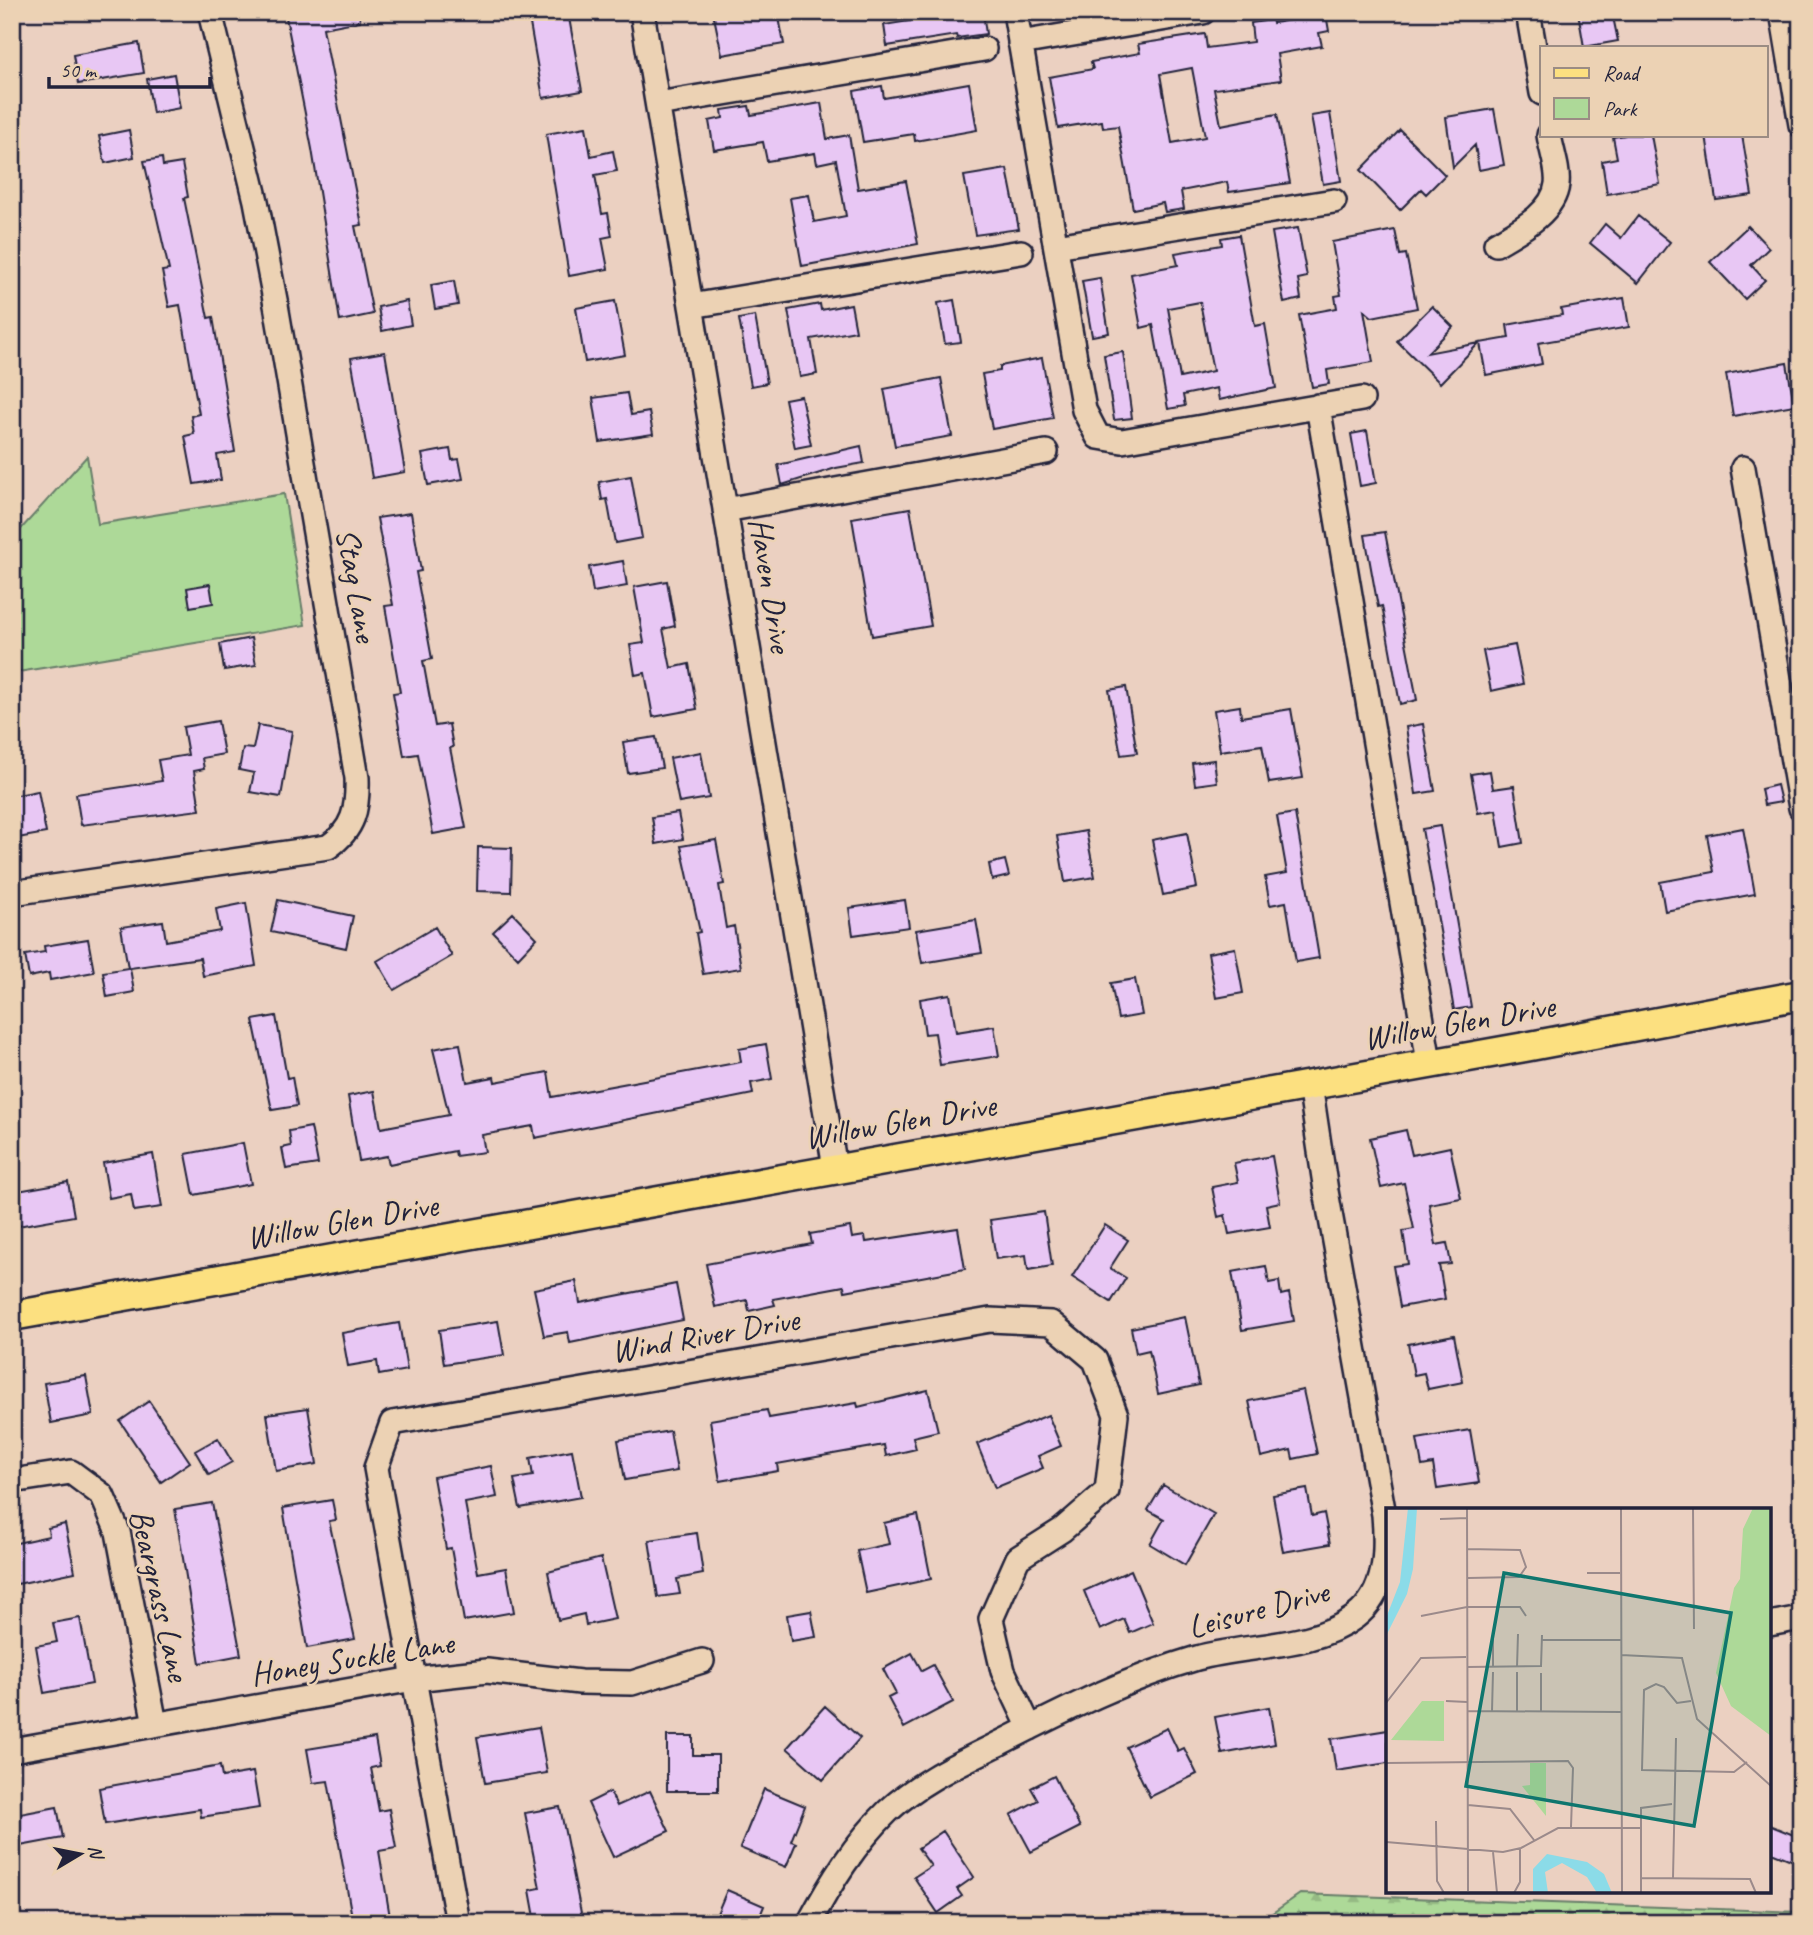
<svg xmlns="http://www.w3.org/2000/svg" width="1813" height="1935" font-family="Caveat,sans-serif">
  <defs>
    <pattern id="forest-firs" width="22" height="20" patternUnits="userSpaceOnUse" patternTransform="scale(1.75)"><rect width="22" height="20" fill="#add998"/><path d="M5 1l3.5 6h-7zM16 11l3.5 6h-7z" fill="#95ba84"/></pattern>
  </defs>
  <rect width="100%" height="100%" fill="#ebd0c1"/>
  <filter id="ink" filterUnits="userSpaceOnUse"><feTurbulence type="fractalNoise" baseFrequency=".0143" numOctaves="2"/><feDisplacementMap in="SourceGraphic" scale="14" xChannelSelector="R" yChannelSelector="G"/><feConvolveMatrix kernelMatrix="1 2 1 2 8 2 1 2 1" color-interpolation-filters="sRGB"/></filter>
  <g filter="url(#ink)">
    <path fill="url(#forest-firs)" stroke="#687e6a" stroke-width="2" d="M 1300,1894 L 1801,1912 L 1801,1923 L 1258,1923 Z"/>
    <path fill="#add998" stroke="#687e6a" stroke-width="2" d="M 87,456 L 98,524 L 284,494 L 305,625 L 12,673 L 12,539 Z"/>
    <path fill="#e8c7f4" stroke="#22223b" stroke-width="2" fill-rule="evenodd" d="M 285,12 L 359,12 L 360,21 L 323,28 L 362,225 L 355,226 L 373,314 L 340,321 L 312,149 Z
      M 528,12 L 568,12 L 582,91 L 543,98 Z
      M 713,12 L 778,12 L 784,44 L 722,55 Z
      M 965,12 L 983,12 L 986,34 L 957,38 L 956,35 L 887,46 L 884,25 Z
      M 1578,12 L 1612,12 L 1618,41 L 1584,47 Z
      M 1326,14 L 1329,31 L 1319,33 L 1322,46 L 1277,54 L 1281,80 L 1214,89 L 1221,125 L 1277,114 L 1290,183 L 1229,192 L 1227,182 L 1181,191 L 1184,209 L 1165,212 L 1163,203 L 1133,209 L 1118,126 L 1103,128 L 1102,121 L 1058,128 L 1049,77 L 1093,69 L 1091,62 L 1140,53 L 1138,44 L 1205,34 L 1207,48 L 1253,42 L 1251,23 L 1272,20 L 1273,23 ZM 1192,68 L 1205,137 L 1172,143 L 1160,74 Z
      M 139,43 L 144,73 L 78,84 L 73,55 Z
      M 174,74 L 180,108 L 153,113 L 147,79 Z
      M 969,83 L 977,130 L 915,141 L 914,134 L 863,142 L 854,91 L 882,86 L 884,98 Z
      M 821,103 L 827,139 L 849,135 L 858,189 L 906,181 L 918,244 L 802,266 L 790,198 L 809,195 L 814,222 L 846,216 L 836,160 L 817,164 L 815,153 L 767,161 L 763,142 L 714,150 L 709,121 L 723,118 L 722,110 L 749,106 L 751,115 Z
      M 1494,109 L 1504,165 L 1479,170 L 1475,145 L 1453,167 L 1446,117 Z
      M 1330,113 L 1341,181 L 1323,184 L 1311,116 Z
      M 586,127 L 591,156 L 613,151 L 617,171 L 595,175 L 602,214 L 608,213 L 612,236 L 602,238 L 608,269 L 569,276 L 546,134 Z
      M 129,130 L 134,157 L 105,163 L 99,136 Z
      M 1400,130 L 1445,175 L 1426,194 L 1421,189 L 1400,210 L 1361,170 Z
      M 1626,135 L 1651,135 L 1660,184 L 1607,194 L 1602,161 L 1617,158 L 1613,137 Z
      M 1706,135 L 1742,135 L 1752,195 L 1716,200 Z
      M 162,158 L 163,166 L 182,163 L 188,197 L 184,198 L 208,318 L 213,317 L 235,452 L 217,455 L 221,480 L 194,484 L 185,436 L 194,434 L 191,416 L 199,414 L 180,305 L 169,307 L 162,271 L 169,270 L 144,161 Z
      M 1007,169 L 1019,229 L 975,235 L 964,176 Z
      M 1638,216 L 1670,242 L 1638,283 L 1590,243 L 1605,224 L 1621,238 Z
      M 1748,226 L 1769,248 L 1751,265 L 1765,280 L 1745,299 L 1710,262 Z
      M 1298,228 L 1307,277 L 1298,279 L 1301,299 L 1284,303 L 1272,232 Z
      M 1395,230 L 1400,255 L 1406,254 L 1417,308 L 1372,317 L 1364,310 L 1373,362 L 1327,370 L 1329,384 L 1312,387 L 1299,315 L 1337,308 L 1335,296 L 1341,295 L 1332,242 Z
      M 1239,235 L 1255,326 L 1265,324 L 1276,388 L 1219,400 L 1217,388 L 1183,395 L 1185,406 L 1168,409 L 1153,325 L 1141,328 L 1131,274 L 1178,265 L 1175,253 L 1222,245 L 1221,238 ZM 1200,302 L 1213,371 L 1180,378 L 1168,308 Z
      M 1100,278 L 1109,333 L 1092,336 L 1082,281 Z
      M 454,281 L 458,305 L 435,309 L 431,285 Z
      M 1624,298 L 1629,327 L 1538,343 L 1542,364 L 1486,375 L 1480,343 L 1509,338 L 1507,325 L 1562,315 L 1561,309 Z
      M 954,300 L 961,342 L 945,344 L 938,303 Z
      M 407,301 L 411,325 L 382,331 L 378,307 Z
      M 615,301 L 625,355 L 585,362 L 576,308 Z
      M 820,304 L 821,310 L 851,304 L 856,331 L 811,339 L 817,374 L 800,377 L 788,310 Z
      M 1432,306 L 1453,327 L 1427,353 L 1479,343 L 1440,383 L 1397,341 Z
      M 755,316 L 767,383 L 751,386 L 739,319 Z
      M 385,352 L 405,472 L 372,478 L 351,358 Z
      M 1123,352 L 1132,418 L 1114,420 L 1104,355 Z
      M 1042,358 L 1053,418 L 992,429 L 982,374 L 1000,371 L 1000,366 Z
      M 1787,363 L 1794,405 L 1733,416 L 1726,374 Z
      M 941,378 L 952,436 L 895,446 L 884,389 Z
      M 627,393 L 631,415 L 649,412 L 653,434 L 600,442 L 593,398 Z
      M 801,396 L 811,445 L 795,448 L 785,399 Z
      M 1367,431 L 1376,483 L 1360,486 L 1351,434 Z
      M 861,446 L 864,463 L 836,468 L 782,485 L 778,465 Z
      M 450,449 L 452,460 L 459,459 L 463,479 L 428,485 L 422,454 Z
      M 631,476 L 642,538 L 615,543 L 607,499 L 602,500 L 599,482 Z
      M 910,508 L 931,626 L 872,636 L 852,518 Z
      M 411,513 L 421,571 L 416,572 L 432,659 L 423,661 L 435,726 L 449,724 L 453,747 L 450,748 L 466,828 L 433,834 L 418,754 L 404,756 L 393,693 L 400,692 L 385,606 L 393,605 L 377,518 Z
      M 1385,532 L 1417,700 L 1400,704 L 1382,606 L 1378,607 L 1365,535 Z
      M 623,561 L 627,586 L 593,592 L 589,567 Z
      M 667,581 L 675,626 L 663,629 L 671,668 L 689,664 L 697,709 L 653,717 L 645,673 L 635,675 L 630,645 L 644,643 L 634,587 Z
      M 210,584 L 213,603 L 190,607 L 187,588 Z
      M 251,638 L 256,665 L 224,670 L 220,644 Z
      M 1515,645 L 1523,684 L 1491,691 L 1483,651 Z
      M 1126,687 L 1137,753 L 1121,755 L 1109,690 Z
      M 1240,706 L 1241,717 L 1291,709 L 1303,778 L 1269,783 L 1262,745 L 1220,751 L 1214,710 Z
      M 218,721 L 224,754 L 202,758 L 204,769 L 194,771 L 200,810 L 81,825 L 76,794 L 162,781 L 158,760 L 188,755 L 183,727 Z
      M 1423,724 L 1435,791 L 1416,794 L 1406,727 Z
      M 258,725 L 292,731 L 281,797 L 250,792 L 254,773 L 239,770 L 243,748 L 253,749 Z
      M 656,737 L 662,768 L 628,773 L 623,742 Z
      M 701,752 L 709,798 L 679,803 L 670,758 Z
      M 1214,760 L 1217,782 L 1195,785 L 1192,763 Z
      M 1490,771 L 1493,789 L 1514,786 L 1523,843 L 1502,847 L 1496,810 L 1478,813 L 1471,774 Z
      M 1777,785 L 1781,802 L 1764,805 L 1761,789 Z
      M 38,791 L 46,833 L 12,839 L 12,796 Z
      M 678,813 L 683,839 L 656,844 L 652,817 Z
      M 1295,813 L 1319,958 L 1296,962 L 1286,902 L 1270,905 L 1265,877 L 1287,873 L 1277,816 Z
      M 1440,826 L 1471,1007 L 1454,1010 L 1422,829 Z
      M 1743,828 L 1755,894 L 1665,911 L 1660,882 L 1714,872 L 1707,835 Z
      M 1086,831 L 1095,877 L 1065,882 L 1057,836 Z
      M 1187,833 L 1197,888 L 1163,895 L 1152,840 Z
      M 716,840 L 724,884 L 719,885 L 726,928 L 734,926 L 741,968 L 703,974 L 696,933 L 700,932 L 681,846 Z
      M 478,847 L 512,848 L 511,892 L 477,891 Z
      M 1005,860 L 1009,876 L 992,880 L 989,864 Z
      M 278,900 L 353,916 L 346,948 L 271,932 Z
      M 905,900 L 909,927 L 853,935 L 849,908 Z
      M 246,903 L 256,966 L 203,976 L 200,958 L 130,968 L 134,992 L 107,997 L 103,972 L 128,968 L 121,927 L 163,921 L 166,941 L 220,931 L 216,909 Z
      M 513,913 L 537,938 L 518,958 L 493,932 Z
      M 976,920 L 982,953 L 922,963 L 916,930 Z
      M 435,927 L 452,956 L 394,990 L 377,961 Z
      M 88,939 L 94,972 L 50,980 L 49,973 L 29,977 L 25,955 L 45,952 L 44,946 Z
      M 1235,948 L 1243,993 L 1216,998 L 1208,953 Z
      M 1135,979 L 1142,1015 L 1118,1019 L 1111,983 Z
      M 950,994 L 956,1032 L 994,1026 L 999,1056 L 940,1065 L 935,1033 L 925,1034 L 920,999 Z
      M 276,1016 L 287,1078 L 292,1077 L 297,1106 L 272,1110 L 253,1020 Z
      M 460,1044 L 467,1082 L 494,1077 L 495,1082 L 548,1072 L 552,1097 L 741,1062 L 739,1049 L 766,1044 L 772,1079 L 751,1083 L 753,1094 L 535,1138 L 533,1126 L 482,1135 L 485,1152 L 456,1156 L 455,1151 L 389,1164 L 387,1156 L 359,1161 L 348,1096 L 374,1091 L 381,1128 L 449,1115 L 433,1049 Z
      M 311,1127 L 318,1164 L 286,1169 L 282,1148 L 291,1146 L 289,1131 Z
      M 1406,1130 L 1412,1155 L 1450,1147 L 1461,1198 L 1429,1204 L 1436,1245 L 1447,1243 L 1451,1264 L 1439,1265 L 1445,1299 L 1400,1307 L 1393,1266 L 1408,1264 L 1403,1231 L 1414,1229 L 1404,1183 L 1381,1188 L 1370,1138 Z
      M 243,1143 L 251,1184 L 194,1195 L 186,1154 Z
      M 153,1154 L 162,1207 L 134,1211 L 131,1194 L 109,1198 L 103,1163 Z
      M 1272,1156 L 1280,1202 L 1266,1205 L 1270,1227 L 1229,1234 L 1225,1215 L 1218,1217 L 1212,1187 L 1238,1182 L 1234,1163 Z
      M 68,1182 L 74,1216 L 12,1227 L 12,1192 Z
      M 1044,1212 L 1052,1266 L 1028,1270 L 1026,1255 L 996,1259 L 990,1220 Z
      M 1105,1225 L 1128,1240 L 1110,1268 L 1126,1278 L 1111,1302 L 1072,1277 Z
      M 850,1227 L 852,1238 L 865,1236 L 866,1242 L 958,1228 L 965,1269 L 845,1291 L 844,1286 L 773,1299 L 775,1305 L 749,1311 L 747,1300 L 715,1307 L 706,1264 L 812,1244 L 810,1234 Z
      M 1266,1266 L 1269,1283 L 1279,1281 L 1281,1295 L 1289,1293 L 1294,1321 L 1242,1330 L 1232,1272 Z
      M 576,1281 L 580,1303 L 676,1284 L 683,1320 L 570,1343 L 568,1332 L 544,1336 L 534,1289 Z
      M 1185,1317 L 1199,1385 L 1158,1394 L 1149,1350 L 1136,1353 L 1131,1328 Z
      M 498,1321 L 504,1355 L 444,1364 L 439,1330 Z
      M 399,1323 L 407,1370 L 379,1375 L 377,1361 L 348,1366 L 342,1333 Z
      M 1454,1335 L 1463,1382 L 1428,1389 L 1424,1373 L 1414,1375 L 1408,1344 Z
      M 86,1376 L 93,1415 L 51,1423 L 44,1383 Z
      M 928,1390 L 938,1431 L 913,1437 L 916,1449 L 886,1456 L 884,1445 L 777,1464 L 778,1471 L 720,1481 L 710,1420 L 767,1410 L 769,1418 L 857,1403 L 858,1407 Z
      M 1303,1390 L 1317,1454 L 1293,1459 L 1291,1450 L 1261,1457 L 1249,1401 Z
      M 149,1401 L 190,1462 L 161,1482 L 120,1421 Z
      M 308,1408 L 317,1464 L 276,1471 L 267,1414 Z
      M 1048,1415 L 1061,1446 L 1038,1456 L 1043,1468 L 995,1488 L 977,1444 Z
      M 1470,1430 L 1479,1483 L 1437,1489 L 1433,1464 L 1422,1466 L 1417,1439 Z
      M 670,1431 L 677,1471 L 625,1480 L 618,1440 Z
      M 218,1438 L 232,1462 L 209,1475 L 195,1451 Z
      M 572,1450 L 581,1497 L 520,1508 L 514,1479 L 533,1476 L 530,1458 Z
      M 491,1466 L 497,1497 L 465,1503 L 478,1573 L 506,1568 L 514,1612 L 464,1621 L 451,1548 L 446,1549 L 433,1477 Z
      M 1163,1485 L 1214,1514 L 1185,1565 L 1150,1544 L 1164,1519 L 1148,1510 Z
      M 1307,1489 L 1312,1516 L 1324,1513 L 1330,1544 L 1283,1552 L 1273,1495 Z
      M 332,1500 L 336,1520 L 329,1521 L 355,1639 L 307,1648 L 283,1508 Z
      M 212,1503 L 241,1655 L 200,1663 L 175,1509 Z
      M 918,1515 L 931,1579 L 866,1593 L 857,1551 L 889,1544 L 884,1523 Z
      M 65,1524 L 75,1572 L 17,1584 L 12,1544 L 49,1536 L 48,1528 Z
      M 697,1533 L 703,1574 L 677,1579 L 680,1594 L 658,1597 L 649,1540 Z
      M 601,1558 L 615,1619 L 586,1625 L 584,1614 L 558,1620 L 548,1572 Z
      M 1131,1570 L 1153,1623 L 1130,1633 L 1124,1619 L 1100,1630 L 1084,1591 Z
      M 811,1611 L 816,1637 L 791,1641 L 787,1615 Z
      M 80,1618 L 92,1684 L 44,1693 L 36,1646 L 57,1642 L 53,1623 Z
      M 912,1653 L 922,1671 L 933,1665 L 953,1702 L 904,1728 L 888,1698 L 896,1694 L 883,1669 Z
      M 825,1706 L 860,1738 L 823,1780 L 787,1748 Z
      M 1269,1707 L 1275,1744 L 1222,1754 L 1215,1717 Z
      M 539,1727 L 547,1773 L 485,1783 L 477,1737 Z
      M 1167,1728 L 1178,1751 L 1184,1748 L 1197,1774 L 1150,1797 L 1126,1747 Z
      M 1388,1730 L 1388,1763 L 1336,1771 L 1331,1739 Z
      M 667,1736 L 693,1736 L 693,1755 L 718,1755 L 718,1791 L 667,1791 Z
      M 375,1738 L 380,1766 L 371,1768 L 379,1811 L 389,1809 L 396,1848 L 379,1851 L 391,1923 L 353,1923 L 328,1781 L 313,1783 L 307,1749 Z
      M 220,1766 L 222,1777 L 253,1772 L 259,1808 L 201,1817 L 200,1809 L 105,1824 L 99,1788 Z
      M 1054,1776 L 1080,1827 L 1031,1852 L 1011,1815 L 1038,1800 L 1031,1788 Z
      M 764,1789 L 805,1806 L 791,1841 L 796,1843 L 786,1867 L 740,1848 Z
      M 650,1791 L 669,1831 L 613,1857 L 588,1803 L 610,1792 L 617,1806 Z
      M 57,1807 L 63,1838 L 20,1846 L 15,1815 Z
      M 560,1807 L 583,1923 L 536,1923 L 530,1890 L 540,1888 L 525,1813 Z
      M 1769,1825 L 1801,1838 L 1801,1864 L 1769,1851 Z
      M 943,1831 L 974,1877 L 957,1889 L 962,1896 L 938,1913 L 914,1877 L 931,1866 L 918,1848 Z
      M 727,1890 L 764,1906 L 757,1923 L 713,1923 Z"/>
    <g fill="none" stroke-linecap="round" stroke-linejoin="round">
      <defs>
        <path id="minor" d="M 642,12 L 835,1168
          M 1015,12 L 1084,410 L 1098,437 L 1122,441 L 1362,399
          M 1528,12 L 1542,93
          M 1782,12 L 1801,125
          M 1020,43 L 1203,12
          M 658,104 L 984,49
          M 1496,244 C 1518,231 1554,213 1557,184 C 1559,170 1551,149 1549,135
          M 1056,246 L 1334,201
          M 691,306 L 1021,252
          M 1318,406 L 1429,1062
          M 1743,468 L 1801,808
          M 725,510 L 1046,452
          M 12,893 L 328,847 C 354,829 358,809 357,778 L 276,305 L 256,201 L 210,12
          M 12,1481 L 71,1472 L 102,1495 L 118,1532 L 155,1724
          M 1769,1624 L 1801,1618
          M 12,1750 L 414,1679 L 487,1671 L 580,1682 L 632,1683 L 702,1661
          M 458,1923 L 376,1468 L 392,1423 L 990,1320 L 1051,1323 L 1095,1360 L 1116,1415 L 1107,1491 L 1062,1530 L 1018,1558 L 991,1619 L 1003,1671 L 1030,1728
          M 809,1923 C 831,1882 855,1843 888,1811 C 921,1780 963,1762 1002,1742 C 1065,1710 1128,1678 1197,1658 C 1247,1644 1312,1649 1355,1617 C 1387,1593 1387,1551 1384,1515 L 1326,1191 L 1310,1085"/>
        <path id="major" d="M 12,1316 L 1525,1047 L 1801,995"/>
      </defs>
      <use href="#minor" stroke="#22223b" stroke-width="28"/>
      <use href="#major" stroke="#22223b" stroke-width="33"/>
      <use href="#minor" stroke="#ecd2b4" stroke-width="23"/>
      <use href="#major" stroke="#fce080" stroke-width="28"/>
    </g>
  </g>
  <g text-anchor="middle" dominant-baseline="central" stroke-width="5" stroke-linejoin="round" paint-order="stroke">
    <g font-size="33" fill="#22223b" stroke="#ecd2b4">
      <text transform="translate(357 585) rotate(80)">Stag Lane</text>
      <text transform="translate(771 585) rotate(81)">Haven Drive</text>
      <text transform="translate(1459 1022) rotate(-10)">Willow Glen Drive</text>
      <text transform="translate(900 1121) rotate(-10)">Willow Glen Drive</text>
      <text transform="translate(342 1221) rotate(-10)">Willow Glen Drive</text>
      <text transform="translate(705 1335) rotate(-10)">Wind River Drive</text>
      <text transform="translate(160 1595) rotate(77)">Beargrass Lane</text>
      <text transform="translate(1258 1609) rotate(-15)">Leisure Drive</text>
      <text transform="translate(352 1658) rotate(-9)">Honey Suckle Lane</text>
    </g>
  </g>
  <g transform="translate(1386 1508)">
    <rect width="385" height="385" fill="#ebd0c1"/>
    <path d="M 367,0 L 385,0 L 385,228 L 345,198 L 330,165 L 348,80 L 354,71 L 357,21 Z" fill="#add998"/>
    <path d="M 36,193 L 58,193 L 58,233 L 5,232 ZM 144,255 L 160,255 L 160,308 L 136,278 L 144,277 Z" fill="#add998"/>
    <path d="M 22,0 L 31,0 L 27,61 L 21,86 L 0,128 L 0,110 L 14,74 ZM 161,346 L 201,354 L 218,366 L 226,385 L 211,385 L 201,369 L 176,355 L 159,364 L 162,385 L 147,385 L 147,361 Z" fill="#8bdbe8"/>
    <path fill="none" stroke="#9b8a8b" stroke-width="2" d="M 81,0 L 82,383M 235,0 L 236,385M 307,0 L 308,121M 54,11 L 81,10M 81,41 L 134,42 L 140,59 L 133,69 L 82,70M 201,65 L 234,65M 35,108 L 81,99 L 134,99 L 140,108M 156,132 L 235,132M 235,147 L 296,150 L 311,211 L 385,278M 81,159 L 155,158 L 156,127M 107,159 L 107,125M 131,159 L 132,126M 155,165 L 155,204M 60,193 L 81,194M 305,193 L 291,195 L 278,179 L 270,176 L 258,182 L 256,262 L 348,264 L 361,254M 0,195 L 35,150 L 80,149M 81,203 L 235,204M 106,203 L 107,164M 131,203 L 131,164M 0,255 L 182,253 L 187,260 L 185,319M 82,297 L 124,301 L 148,332M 50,313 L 51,373 L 58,385M 0,334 L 117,344 L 135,340 L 172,320 L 255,320M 107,344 L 111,385M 255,370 L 364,371 L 370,385M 287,370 L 290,230M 128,385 L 134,374 L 134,341M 255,385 L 255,300 L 286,296"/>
    <path fill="#0f766e" fill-opacity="0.15" stroke="#0f766e" stroke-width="3.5" d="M 118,65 L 345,105 L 308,318 L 80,278 Z"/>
    <rect width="385" height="385" fill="none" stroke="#22223b" stroke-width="3.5"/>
  </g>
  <rect width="1813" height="1935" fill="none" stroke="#ecd2b4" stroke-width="42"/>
  <rect x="21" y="21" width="1771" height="1893" fill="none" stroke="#22223b" stroke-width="2.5" filter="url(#ink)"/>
  <rect x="1540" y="46" width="228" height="91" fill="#ecd2b4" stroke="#9b8c84" stroke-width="2"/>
  <rect x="1554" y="68" width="35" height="10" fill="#fce080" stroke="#9b8c84" stroke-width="2"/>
  <text x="1603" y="80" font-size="21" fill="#22223b">Road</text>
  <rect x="1554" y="98" width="35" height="21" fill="#add998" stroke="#9b8c84" stroke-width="2"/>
  <text x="1603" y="116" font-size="21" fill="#22223b">Park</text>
  <g transform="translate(80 1854) rotate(80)" stroke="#ecd2b4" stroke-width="5" paint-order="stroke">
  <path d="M0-5L12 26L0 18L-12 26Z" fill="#22223b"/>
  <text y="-10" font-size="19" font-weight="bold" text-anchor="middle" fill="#22223b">N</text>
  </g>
  <path d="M49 77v10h161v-10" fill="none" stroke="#22223b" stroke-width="3.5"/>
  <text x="60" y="77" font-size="21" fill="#22223b" stroke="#ecd2b4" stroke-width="5" paint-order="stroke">50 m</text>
</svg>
